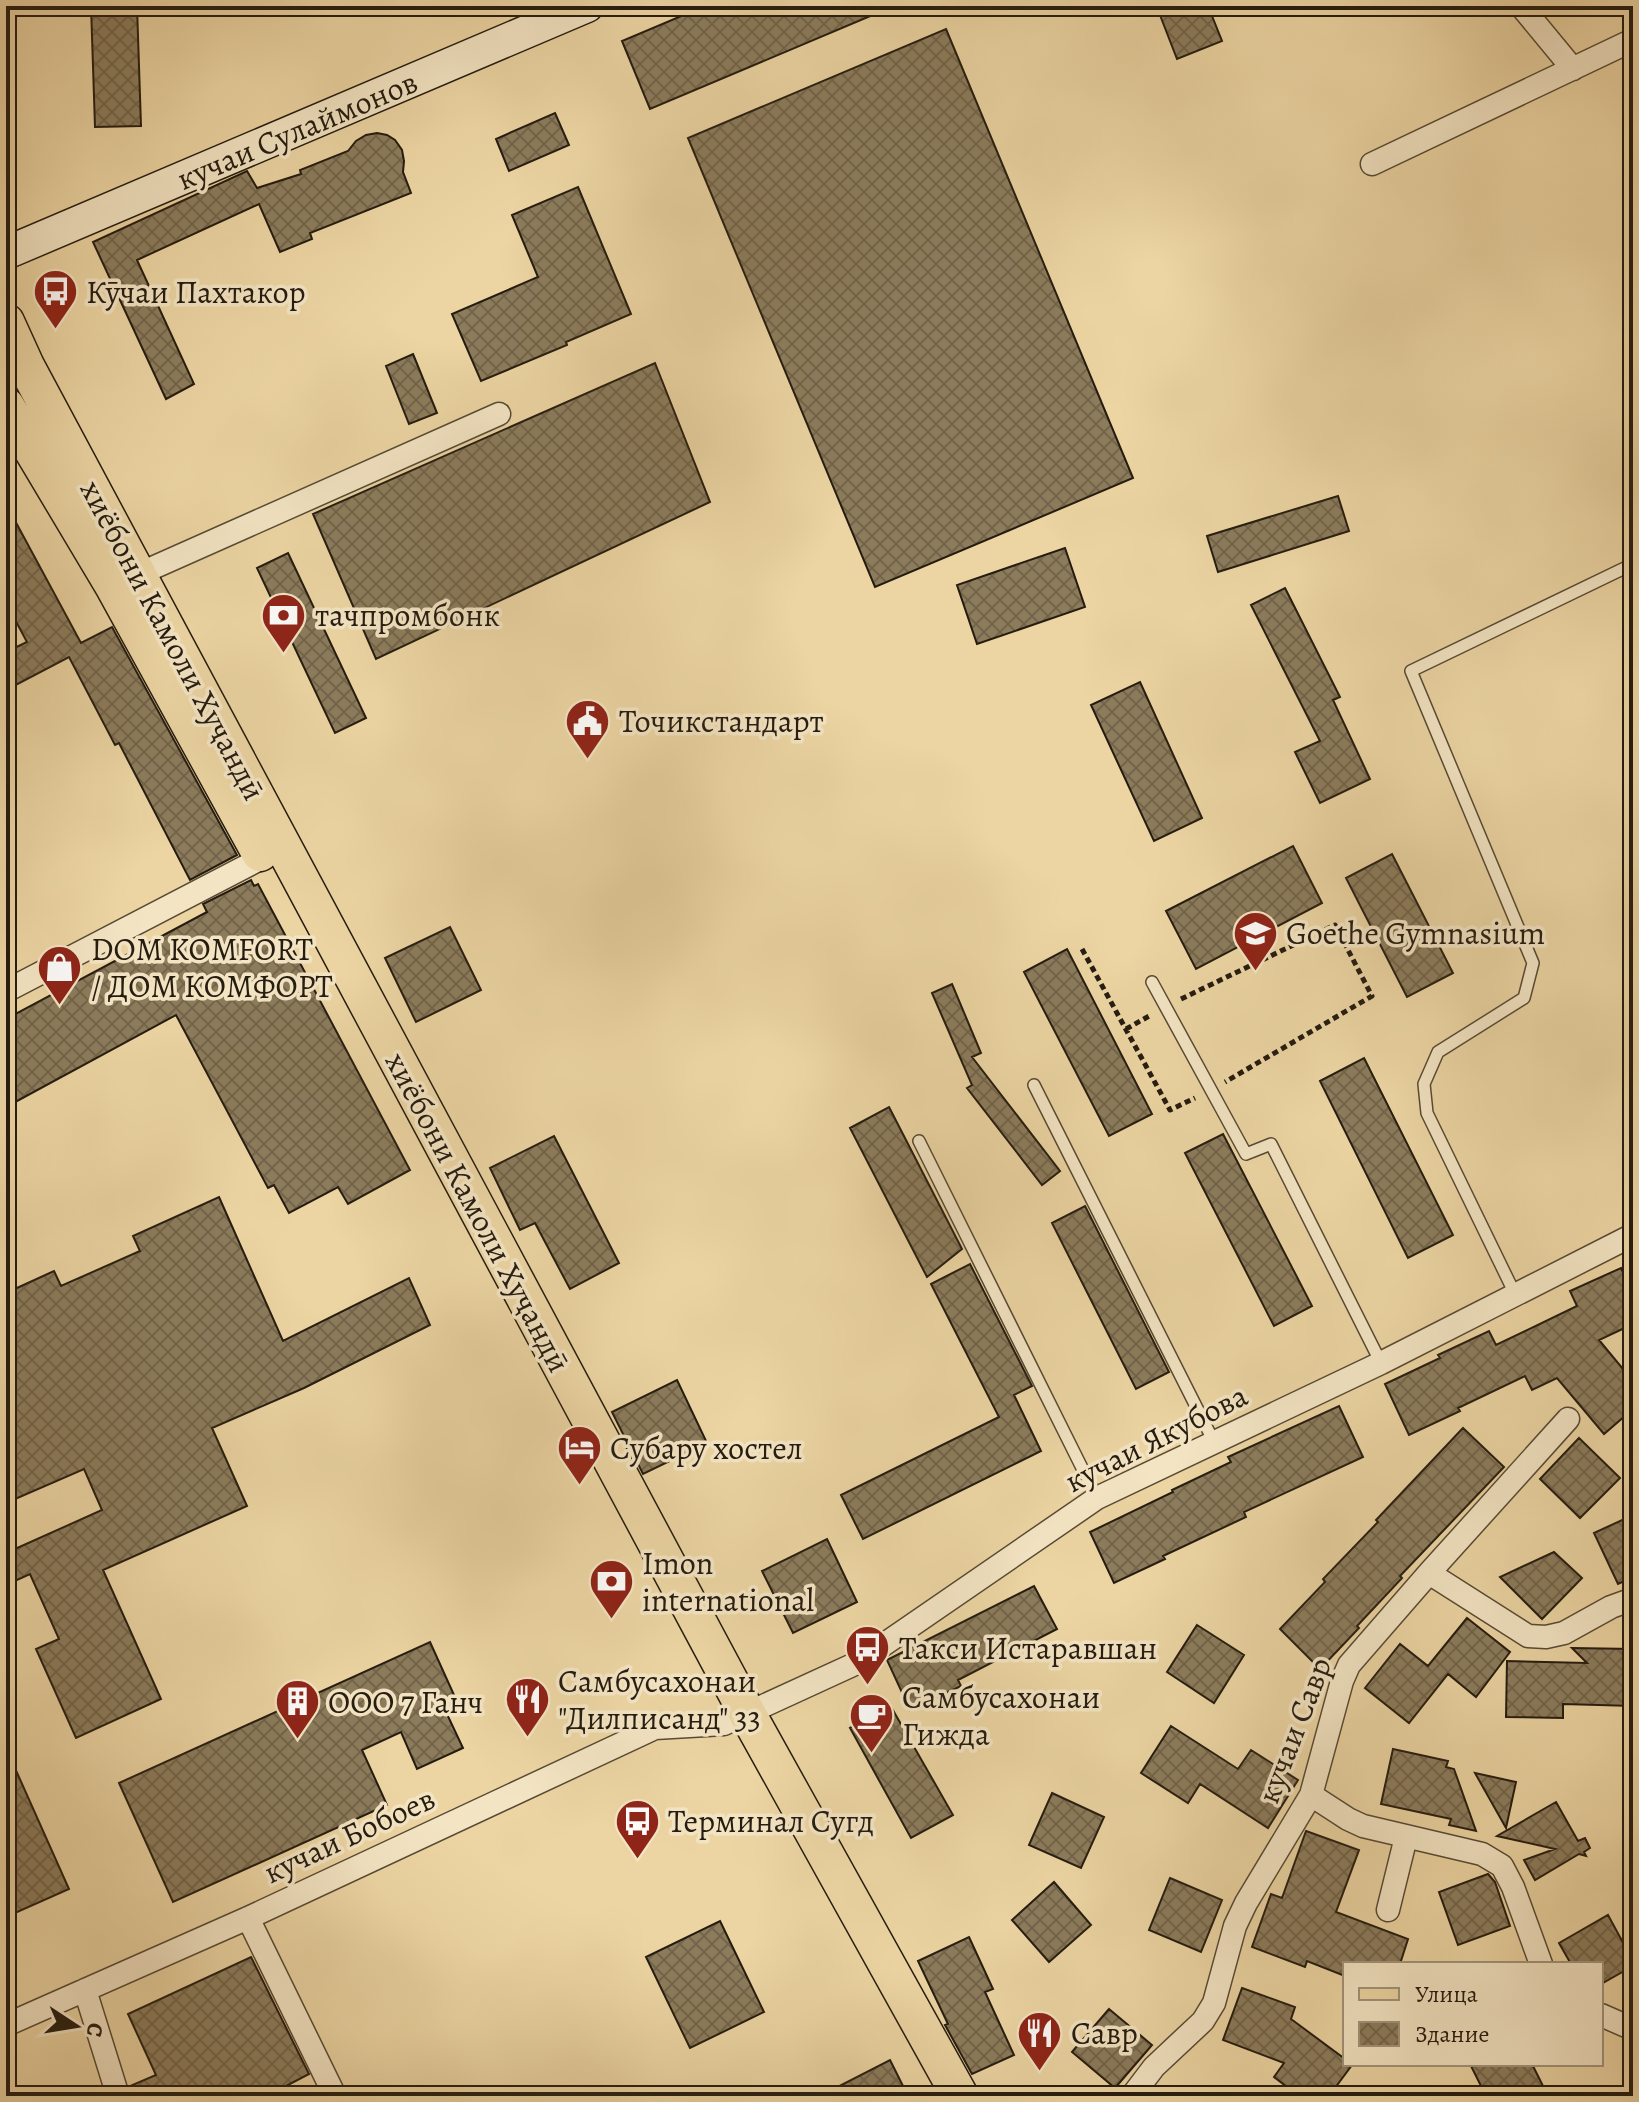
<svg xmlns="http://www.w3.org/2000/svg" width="1639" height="2102" font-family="Alegreya,serif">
  <defs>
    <pattern id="building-cross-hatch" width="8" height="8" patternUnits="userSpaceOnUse" patternTransform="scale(2)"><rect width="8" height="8" fill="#8c7c5c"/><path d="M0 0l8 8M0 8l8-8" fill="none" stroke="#72654b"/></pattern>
  </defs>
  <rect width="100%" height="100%" fill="#ecd5a3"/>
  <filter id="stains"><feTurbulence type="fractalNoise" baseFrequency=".0025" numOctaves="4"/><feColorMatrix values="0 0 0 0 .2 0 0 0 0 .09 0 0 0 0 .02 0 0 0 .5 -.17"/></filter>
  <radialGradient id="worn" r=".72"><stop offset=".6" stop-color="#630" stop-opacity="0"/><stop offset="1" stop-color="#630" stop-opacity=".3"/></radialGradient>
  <path fill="url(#building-cross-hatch)" stroke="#251c10" stroke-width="2" d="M 91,6 L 137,6 L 141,126 L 95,127 Z
    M 705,6 L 894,6 L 650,109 L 622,41 Z
    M 1181,6 L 1208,6 L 1222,41 L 1177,59 L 1160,15 Z
    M 946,29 L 1133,478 L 875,587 L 688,138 Z
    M 555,113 L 569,145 L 509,171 L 496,139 Z
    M 377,133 L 387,135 L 395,140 L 402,150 L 404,161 L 403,172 L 411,193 L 310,233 L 312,239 L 280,252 L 259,204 L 137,260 L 194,384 L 166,399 L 93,242 L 247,171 L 257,188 L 301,174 L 300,170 L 348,151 L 356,141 L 366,135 Z
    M 578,187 L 631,314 L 566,342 L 567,345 L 481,381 L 452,314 L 538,277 L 512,215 Z
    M 413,354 L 437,413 L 409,424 L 386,366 Z
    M 655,363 L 710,502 L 376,659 L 313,514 Z
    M 1338,496 L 1349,531 L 1218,572 L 1207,536 Z
    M 6,504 L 81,643 L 112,627 L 237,855 L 190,880 L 119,743 L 115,745 L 69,657 L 6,690 L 6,652 L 27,642 L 6,603 Z
    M 1065,548 L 1085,607 L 977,644 L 957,585 Z
    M 288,553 L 366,718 L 335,733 L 257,568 Z
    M 1285,588 L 1340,697 L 1333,700 L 1370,779 L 1320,803 L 1295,752 L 1320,741 L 1251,605 Z
    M 1140,682 L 1202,818 L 1154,841 L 1091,705 Z
    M 1293,846 L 1322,903 L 1196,969 L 1166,911 Z
    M 1392,854 L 1453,973 L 1407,997 L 1346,878 Z
    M 251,880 L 254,886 L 258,884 L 410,1170 L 348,1204 L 338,1187 L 289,1213 L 274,1185 L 268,1188 L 176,1015 L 6,1107 L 6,1019 L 207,912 L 203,904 Z
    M 450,927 L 481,990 L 416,1022 L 385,958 Z
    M 1067,949 L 1152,1114 L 1109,1136 L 1024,972 Z
    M 952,984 L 981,1053 L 972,1057 L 1060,1171 L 1042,1185 L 967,1088 L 972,1085 L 932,993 Z
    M 1364,1058 L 1453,1235 L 1408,1258 L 1320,1081 Z
    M 889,1107 L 962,1249 L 927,1277 L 850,1128 Z
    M 1223,1134 L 1312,1306 L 1274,1326 L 1185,1153 Z
    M 554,1136 L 619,1263 L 570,1289 L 535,1223 L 520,1230 L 490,1168 Z
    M 219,1197 L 283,1341 L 409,1278 L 430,1325 L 304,1388 L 212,1428 L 247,1506 L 103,1570 L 161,1699 L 76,1738 L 36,1649 L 59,1639 L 30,1574 L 6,1585 L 6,1553 L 102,1510 L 84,1469 L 6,1503 L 6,1293 L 54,1271 L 61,1286 L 140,1251 L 133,1236 Z
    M 1085,1206 L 1169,1372 L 1136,1389 L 1052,1223 Z
    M 970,1264 L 1032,1386 L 1014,1395 L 1041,1451 L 863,1539 L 841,1495 L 999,1417 L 931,1284 Z
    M 1621,1268 L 1633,1294 L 1633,1324 L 1599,1340 L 1633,1381 L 1633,1409 L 1604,1434 L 1557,1378 L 1532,1390 L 1525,1376 L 1458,1408 L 1460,1411 L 1409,1435 L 1385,1384 L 1440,1358 L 1438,1355 L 1489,1331 L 1496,1345 L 1577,1306 L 1570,1291 Z
    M 677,1380 L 707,1443 L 643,1474 L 612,1412 Z
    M 1339,1406 L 1363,1457 L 1244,1512 L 1246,1517 L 1163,1556 L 1165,1559 L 1114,1583 L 1090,1532 L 1173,1492 L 1172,1490 L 1231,1462 L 1228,1457 Z
    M 1463,1428 L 1504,1467 L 1400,1576 L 1402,1578 L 1357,1626 L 1359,1628 L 1320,1669 L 1280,1629 L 1325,1582 L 1323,1579 L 1378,1522 L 1376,1520 Z
    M 1579,1438 L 1620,1478 L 1580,1518 L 1540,1479 Z
    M 1633,1515 L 1633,1577 L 1618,1584 L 1594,1533 Z
    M 827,1539 L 857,1602 L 793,1633 L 762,1571 Z
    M 1554,1552 L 1582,1578 L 1542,1619 L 1500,1577 Z
    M 1034,1586 L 1057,1629 L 958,1680 L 961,1686 L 910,1710 L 887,1660 Z
    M 1467,1618 L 1510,1652 L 1476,1697 L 1448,1674 L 1409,1723 L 1365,1688 L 1400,1644 L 1428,1666 Z
    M 1197,1625 L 1244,1655 L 1214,1703 L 1167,1672 Z
    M 430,1642 L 459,1706 L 446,1712 L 463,1748 L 417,1769 L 401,1732 L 362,1750 L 387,1805 L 173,1902 L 119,1783 Z
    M 1572,1648 L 1633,1649 L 1633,1706 L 1563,1704 L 1563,1718 L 1506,1717 L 1507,1661 L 1587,1663 Z
    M 890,1705 L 953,1815 L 911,1838 L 850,1728 Z
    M 1171,1726 L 1238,1769 L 1251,1750 L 1298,1780 L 1268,1828 L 1200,1784 L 1188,1803 L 1141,1773 Z
    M 6,1748 L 69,1889 L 6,1917 Z
    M 1393,1749 L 1448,1761 L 1446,1767 L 1454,1769 L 1476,1831 L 1449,1825 L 1451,1819 L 1381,1804 Z
    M 1475,1773 L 1516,1782 L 1506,1828 Z
    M 1052,1793 L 1104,1817 L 1081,1868 L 1029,1845 Z
    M 1556,1802 L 1578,1841 L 1585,1838 L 1590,1848 L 1584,1852 L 1586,1856 L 1579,1854 L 1535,1880 L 1524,1860 L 1555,1849 L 1497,1836 Z
    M 1306,1831 L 1359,1850 L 1336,1912 L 1408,1939 L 1400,1964 L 1345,1964 L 1345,1976 L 1307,1961 L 1305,1967 L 1252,1947 L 1271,1894 L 1282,1898 Z
    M 1488,1874 L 1495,1882 L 1510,1926 L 1458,1945 L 1439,1892 Z
    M 1170,1878 L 1222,1900 L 1201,1952 L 1149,1930 Z
    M 1054,1882 L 1091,1925 L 1049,1962 L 1012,1920 Z
    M 1608,1915 L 1633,1961 L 1633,1966 L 1601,1984 L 1601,1964 L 1571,1964 L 1559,1943 Z
    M 720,1921 L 764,2012 L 690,2048 L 646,1957 Z
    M 969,1937 L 993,1989 L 985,1992 L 1014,2055 L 972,2074 L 945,2025 L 948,2024 L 918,1961 Z
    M 251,1957 L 309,2074 L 267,2096 L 132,2096 L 130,2086 L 156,2075 L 128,2014 Z
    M 1242,1988 L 1295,2007 L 1291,2019 L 1345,2059 L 1345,2064 L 1352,2065 L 1329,2096 L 1299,2096 L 1274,2077 L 1284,2063 L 1223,2040 Z
    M 1109,2009 L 1152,2045 L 1115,2088 L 1072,2052 Z
    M 890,2060 L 908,2096 L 820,2096 Z
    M 1470,2064 L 1532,2064 L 1548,2096 L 1486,2096 Z"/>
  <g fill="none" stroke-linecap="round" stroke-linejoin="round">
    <defs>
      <path id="lane" d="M 1152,982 L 1246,1154 L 1271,1144 L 1381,1363
        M 1034,1085 L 1214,1442
        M 919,1141 L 1097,1498
        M 1515,1294 L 1427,1113 L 1424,1084 L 1438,1052 L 1524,998 L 1533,963 L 1411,671 L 1633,564"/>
      <path id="street" d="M 1521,6 L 1573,69
        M 1372,164 L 1633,40
        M 139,574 L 499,414
        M 6,991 L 262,858
        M 1429,1573 L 1528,1636 L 1546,1637 L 1564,1633 L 1611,1607 L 1633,1599
        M 1311,1795 L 1348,1819 L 1363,1826 L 1482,1854 L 1502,1866 L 1513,1887 L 1541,1964
        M 1388,1910 L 1406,1837
        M 248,1918 L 335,2096
        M 85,1990 L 118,2096
        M 1601,2015 L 1633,2029
        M 6,2025 L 248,1918 L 655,1728 L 724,1724 L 857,1663 L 1097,1498 L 1381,1363 L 1633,1235
        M 1132,2096 L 1154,2067 L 1203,2021 L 1214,2003 L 1235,1926 L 1246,1903 L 1311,1795 L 1342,1681 L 1349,1665 L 1429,1573 L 1568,1419"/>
      <path id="secondary" d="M 6,253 L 587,6"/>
      <path id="primary" d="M 6,322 L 26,366 L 747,1713 L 960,2096
        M 6,406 L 114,587 L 260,853"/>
    </defs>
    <use href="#lane" stroke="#574a35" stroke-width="14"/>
    <use href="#street" stroke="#574a35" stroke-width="25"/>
    <use href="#secondary" stroke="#251c10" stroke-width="35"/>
    <use href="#primary" stroke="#251c10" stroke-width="39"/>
    <path stroke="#251c10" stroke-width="5" stroke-dasharray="6 4" stroke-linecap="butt" d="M 1082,949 L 1170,1110 L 1195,1098
      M 1181,999 L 1335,925 L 1372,996 L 1225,1082
      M 1126,1029 L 1151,1015"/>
    <use href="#lane" stroke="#f3e4c3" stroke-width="11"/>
    <use href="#street" stroke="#f3e4c3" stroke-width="22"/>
    <use href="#secondary" stroke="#f3e4c3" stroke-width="32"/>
    <use href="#primary" stroke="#ecd5a3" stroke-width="36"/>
  </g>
  <defs>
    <symbol id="bus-pin" viewBox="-11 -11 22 30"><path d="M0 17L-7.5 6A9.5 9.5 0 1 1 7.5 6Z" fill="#8f2418" stroke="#f3e4c3"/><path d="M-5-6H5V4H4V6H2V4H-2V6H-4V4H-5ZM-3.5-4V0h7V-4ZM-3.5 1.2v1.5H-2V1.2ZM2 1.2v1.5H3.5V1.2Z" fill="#fff"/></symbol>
    <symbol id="bank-pin" viewBox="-11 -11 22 30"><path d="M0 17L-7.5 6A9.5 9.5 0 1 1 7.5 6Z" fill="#8f2418" stroke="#f3e4c3"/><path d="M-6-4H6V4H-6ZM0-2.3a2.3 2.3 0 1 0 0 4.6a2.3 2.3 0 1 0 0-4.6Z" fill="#fff"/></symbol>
    <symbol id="civic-pin" viewBox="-11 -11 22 30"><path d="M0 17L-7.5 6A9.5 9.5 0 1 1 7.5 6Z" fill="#8f2418" stroke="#f3e4c3"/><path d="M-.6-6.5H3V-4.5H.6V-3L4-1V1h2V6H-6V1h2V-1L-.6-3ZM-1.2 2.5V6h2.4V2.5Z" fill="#fff"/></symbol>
    <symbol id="school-pin" viewBox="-11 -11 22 30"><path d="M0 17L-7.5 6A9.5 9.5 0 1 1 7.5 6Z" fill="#8f2418" stroke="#f3e4c3"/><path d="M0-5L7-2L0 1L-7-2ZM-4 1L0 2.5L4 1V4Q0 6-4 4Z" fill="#fff"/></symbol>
    <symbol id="shop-pin" viewBox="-11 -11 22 30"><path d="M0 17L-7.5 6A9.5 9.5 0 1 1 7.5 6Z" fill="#8f2418" stroke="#f3e4c3"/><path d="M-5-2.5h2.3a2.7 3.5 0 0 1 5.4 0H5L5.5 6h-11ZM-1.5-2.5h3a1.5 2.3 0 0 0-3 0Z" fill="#fff"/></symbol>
    <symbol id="hotel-pin" viewBox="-11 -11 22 30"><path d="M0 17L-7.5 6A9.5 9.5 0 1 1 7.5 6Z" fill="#8f2418" stroke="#f3e4c3"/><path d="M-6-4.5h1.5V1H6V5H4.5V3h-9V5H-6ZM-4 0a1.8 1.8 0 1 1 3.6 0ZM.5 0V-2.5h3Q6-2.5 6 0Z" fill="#fff"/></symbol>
    <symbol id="restaurant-pin" viewBox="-11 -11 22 30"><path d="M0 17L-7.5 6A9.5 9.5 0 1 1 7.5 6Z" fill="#8f2418" stroke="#f3e4c3"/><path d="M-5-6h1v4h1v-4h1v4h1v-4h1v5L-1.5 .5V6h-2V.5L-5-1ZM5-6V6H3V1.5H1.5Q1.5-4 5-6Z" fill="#fff"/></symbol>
    <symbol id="building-pin" viewBox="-11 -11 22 30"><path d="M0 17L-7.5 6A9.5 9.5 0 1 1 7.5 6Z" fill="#8f2418" stroke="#f3e4c3"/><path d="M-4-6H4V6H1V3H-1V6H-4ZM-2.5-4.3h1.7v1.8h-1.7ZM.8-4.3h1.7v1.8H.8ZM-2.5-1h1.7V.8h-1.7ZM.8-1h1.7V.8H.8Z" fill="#fff"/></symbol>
    <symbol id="cafe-pin" viewBox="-11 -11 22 30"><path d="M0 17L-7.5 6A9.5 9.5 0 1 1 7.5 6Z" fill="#8f2418" stroke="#f3e4c3"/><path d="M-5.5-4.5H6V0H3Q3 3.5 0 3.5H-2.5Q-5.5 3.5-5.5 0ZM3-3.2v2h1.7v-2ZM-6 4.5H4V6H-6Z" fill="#fff"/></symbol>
  </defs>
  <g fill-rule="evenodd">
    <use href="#bus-pin" x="30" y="266" width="51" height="69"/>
    <use href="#bank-pin" x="258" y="590" width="51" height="69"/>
    <use href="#civic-pin" x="562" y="696" width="51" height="69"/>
    <use href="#school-pin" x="1230" y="908" width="51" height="69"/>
    <use href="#shop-pin" x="34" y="942" width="51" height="69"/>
    <use href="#hotel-pin" x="554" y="1422" width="51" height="69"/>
    <use href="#bank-pin" x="586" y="1556" width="51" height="69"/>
    <use href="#bus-pin" x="842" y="1622" width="51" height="69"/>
    <use href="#restaurant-pin" x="502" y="1674" width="51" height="69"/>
    <use href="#building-pin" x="272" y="1676" width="51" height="69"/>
    <use href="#cafe-pin" x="846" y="1690" width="51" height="69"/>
    <use href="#bus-pin" x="612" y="1796" width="51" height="69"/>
    <use href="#restaurant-pin" x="1014" y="2008" width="51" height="69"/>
  </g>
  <g text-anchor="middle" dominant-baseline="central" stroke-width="7" stroke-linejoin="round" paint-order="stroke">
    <g font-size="32" fill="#251c10" stroke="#f3e4c3">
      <text transform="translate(297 130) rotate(-23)">кучаи Сулаймонов</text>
      <text transform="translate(173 640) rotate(62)">хиёбони Камоли Хуҷандӣ</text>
      <text transform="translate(478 1212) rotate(62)">хиёбони Камоли Хуҷандӣ</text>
      <text transform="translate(1156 1438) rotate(-27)">кучаи Якубова</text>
      <text transform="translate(1294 1730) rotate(-69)">кучаи Савр</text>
      <text transform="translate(349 1835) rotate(-25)">кучаи Бобоев</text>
    </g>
    <g font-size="32" fill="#251c10" stroke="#f3e4c3" text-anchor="start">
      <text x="86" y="292">Кӯчаи Пахтакор</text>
      <text x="315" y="615">тачпромбонк</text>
      <text x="619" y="721">Точикстандарт</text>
      <text x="1286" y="933">Goethe Gymnasium</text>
      <text x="91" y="949">DOM KOMFORT<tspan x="91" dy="37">/ ДОМ КОМФОРТ</tspan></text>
      <text x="610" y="1448">Субару хостел</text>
      <text x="642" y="1563">Imon<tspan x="642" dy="37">international</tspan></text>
      <text x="899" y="1648">Такси Истаравшан</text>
      <text x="558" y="1681">Самбусахонаи<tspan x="558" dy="37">"Дилписанд" 33</tspan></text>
      <text x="902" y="1697">Самбусахонаи<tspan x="902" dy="37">Гижда</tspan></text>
      <text x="328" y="1702">ООО 7 Ганч</text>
      <text x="668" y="1821">Терминал Сугд</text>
      <text x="1071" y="2033">Савр</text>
    </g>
  </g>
  <rect width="1639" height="2102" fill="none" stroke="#ecd5a3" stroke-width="32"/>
  <rect x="8" y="8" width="1623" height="2086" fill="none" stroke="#251c10" stroke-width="4"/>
  <rect x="16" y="16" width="1607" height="2070" fill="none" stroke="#251c10" stroke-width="2"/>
  <rect x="1343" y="1962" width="260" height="104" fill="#f3e4c3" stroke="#a1947b" stroke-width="2"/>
  <rect x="1359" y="1988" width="40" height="12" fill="#ecd5a3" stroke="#a1947b" stroke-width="2"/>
  <text x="1415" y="2002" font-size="24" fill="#251c10">Улица</text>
  <rect x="1359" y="2022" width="40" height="24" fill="url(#building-cross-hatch)" stroke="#a1947b" stroke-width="2"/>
  <text x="1415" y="2042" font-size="24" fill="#251c10">Здание</text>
  <g transform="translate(76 2026) rotate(102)" stroke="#f3e4c3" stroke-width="6" paint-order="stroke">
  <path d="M0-6L14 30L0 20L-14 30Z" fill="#251c10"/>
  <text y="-12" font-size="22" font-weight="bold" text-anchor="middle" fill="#251c10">С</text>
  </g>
  <rect width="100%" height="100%" filter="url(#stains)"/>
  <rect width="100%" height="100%" fill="url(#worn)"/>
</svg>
